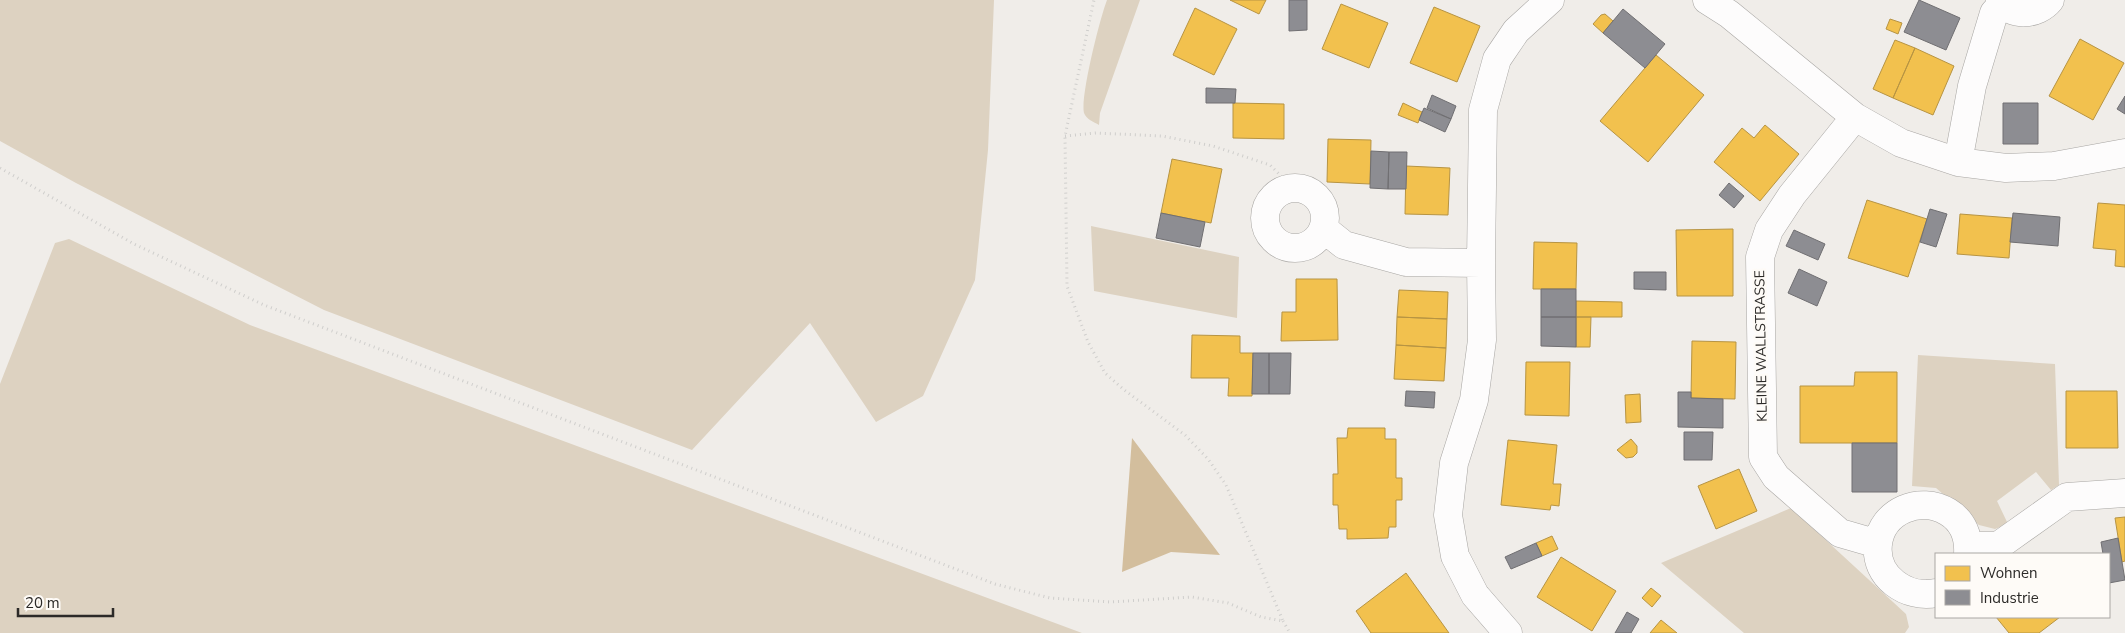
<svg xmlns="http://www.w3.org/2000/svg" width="2125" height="633" font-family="'Nunito Sans',sans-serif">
  <rect width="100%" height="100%" fill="#f0ede9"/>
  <path fill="#ddd2c1" d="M 0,0 L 994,0 L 988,150 L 975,280 L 923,396 L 876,422 L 810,323 L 692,450 L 324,310 L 76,183 L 0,141 Z
    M 1107,0 L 1140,0 L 1100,113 L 1099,125 C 1094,122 1086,119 1084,113 C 1080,97 1100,18 1107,0 Z
    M 1091,226 L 1239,257 L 1237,318 L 1094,291 Z
    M 69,239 L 250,325 L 1082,633 L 0,633 L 0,384 L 55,243 Z
    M 1918,355 L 2055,364 L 2059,485 L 2051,490 L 2036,472 L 1997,501 L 2008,524 L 1995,529 L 1979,525 L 1936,488 L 1912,486 Z
    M 1791,508 L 1906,614 L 1909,627 L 1905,633 L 1744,633 L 1661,563 Z"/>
  <path fill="#d3be9d" d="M 1132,438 L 1220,555 L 1171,552 L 1122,572 Z"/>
  <path fill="#f2c14e" stroke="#b79443" d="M 1230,0 L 1266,0 L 1259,14 Z
    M 1341,4 L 1388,23 L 1369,68 L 1322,49 Z
    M 1434,7 L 1480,26 L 1457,82 L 1410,63 Z
    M 1195,8 L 1237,29 L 1214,75 L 1173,55 Z
    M 1605,14 L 1613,21 L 1603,33 L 1593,24 L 1601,15 Z
    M 1890,19 L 1902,23 L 1898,34 L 1886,29 Z
    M 2080,39 L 2124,63 L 2093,120 L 2049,96 Z
    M 1895,40 L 1915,48 L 1893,98 L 1873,89 Z
    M 1915,48 L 1954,66 L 1933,115 L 1893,98 Z
    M 1656,55 L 1704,95 L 1648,162 L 1600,121 Z
    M 1233,103 L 1284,104 L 1284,139 L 1233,138 Z
    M 1403,103 L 1422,112 L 1418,123 L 1398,115 Z
    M 1765,125 L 1799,154 L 1760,201 L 1714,162 L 1742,128 L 1754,138 Z
    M 1328,139 L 1371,140 L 1370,184 L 1327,182 Z
    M 1172,159 L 1222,169 L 1211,223 L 1161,213 Z
    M 1406,166 L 1450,168 L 1448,215 L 1405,214 Z
    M 1867,200 L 1927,219 L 1908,277 L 1848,258 Z
    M 2098,203 L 2125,205 L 2125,267 L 2115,266 L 2116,250 L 2093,248 Z
    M 1960,214 L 2012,218 L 2009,258 L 1957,254 Z
    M 1733,229 L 1733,296 L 1677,296 L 1676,230 Z
    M 1534,242 L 1577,243 L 1576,289 L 1533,289 Z
    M 1296,279 L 1337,279 L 1338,340 L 1281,341 L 1282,312 L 1296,312 Z
    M 1399,290 L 1448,292 L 1447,319 L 1397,317 Z
    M 1576,301 L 1622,302 L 1622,317 L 1576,317 Z
    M 1397,317 L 1447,319 L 1446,348 L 1396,345 Z
    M 1576,317 L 1591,317 L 1590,347 L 1576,347 Z
    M 1192,335 L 1240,336 L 1240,353 L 1253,353 L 1252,396 L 1228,396 L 1229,378 L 1191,378 Z
    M 1692,341 L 1736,342 L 1735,399 L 1691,398 Z
    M 1396,345 L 1446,348 L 1444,381 L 1394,379 Z
    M 1526,362 L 1570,362 L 1569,416 L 1525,415 Z
    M 1855,372 L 1897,372 L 1897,443 L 1800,443 L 1800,386 L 1854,386 Z
    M 2066,391 L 2117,391 L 2118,448 L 2066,448 Z
    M 1640,394 L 1641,422 L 1626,423 L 1625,395 Z
    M 1348,428 L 1385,428 L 1385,439 L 1396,439 L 1396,478 L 1402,478 L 1402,500 L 1396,500 L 1396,527 L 1389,527 L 1388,538 L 1347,539 L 1347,529 L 1339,529 L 1338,505 L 1333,505 L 1333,474 L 1338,474 L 1337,438 L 1347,438 Z
    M 1631,439 L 1637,446 L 1637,453 L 1633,457 L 1626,458 L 1617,450 Z
    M 1508,440 L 1557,445 L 1553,484 L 1561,484 L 1559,506 L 1551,505 L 1550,510 L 1501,505 Z
    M 1739,469 L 1757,511 L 1716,529 L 1698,486 Z
    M 2125,517 L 2125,561 L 2122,562 L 2115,518 Z
    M 1552,536 L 1558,549 L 1542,556 L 1536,543 Z
    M 1561,557 L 1616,591 L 1592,631 L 1537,597 Z
    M 1406,573 L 1449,633 L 1371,633 L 1356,611 Z
    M 1651,588 L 1661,596 L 1652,607 L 1642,598 Z
    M 1996,617 L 2060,617 L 2039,633 L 2009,633 Z
    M 1661,620 L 1677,633 L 1650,633 Z"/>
  <path fill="#8d8d92" stroke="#706f72" d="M 1289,0 L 1307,0 L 1307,30 L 1289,31 Z
    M 1919,0 L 1960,18 L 1946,50 L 1904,32 Z
    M 1623,9 L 1665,44 L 1645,68 L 1603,33 Z
    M 1206,88 L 1236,89 L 1235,103 L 1206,103 Z
    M 1432,95 L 1456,106 L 1451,119 L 1427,108 Z
    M 2125,96 L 2125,114 L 2117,109 Z
    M 2003,103 L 2038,103 L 2038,144 L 2003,144 Z
    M 1424,108 L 1451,119 L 1445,132 L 1419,120 Z
    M 1371,151 L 1389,152 L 1388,189 L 1370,188 Z
    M 1389,152 L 1407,152 L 1406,189 L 1388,189 Z
    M 1729,183 L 1744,196 L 1734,208 L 1719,195 Z
    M 1930,209 L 1947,214 L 1936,247 L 1920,242 Z
    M 1161,213 L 1205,222 L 1200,247 L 1156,238 Z
    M 2013,213 L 2060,217 L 2058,246 L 2010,242 Z
    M 1794,230 L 1825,244 L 1818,260 L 1786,246 Z
    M 1799,269 L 1827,282 L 1817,306 L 1788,293 Z
    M 1634,272 L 1666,272 L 1666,290 L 1634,289 Z
    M 1541,289 L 1576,289 L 1576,317 L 1541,317 Z
    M 1541,317 L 1576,317 L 1576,347 L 1541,346 Z
    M 1253,353 L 1269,353 L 1269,394 L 1252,394 Z
    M 1269,353 L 1291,353 L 1290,394 L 1269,394 Z
    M 1406,391 L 1435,392 L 1434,408 L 1405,406 Z
    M 1678,392 L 1691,392 L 1691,398 L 1723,399 L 1723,428 L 1678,427 Z
    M 1684,432 L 1713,432 L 1712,460 L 1684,460 Z
    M 1852,443 L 1897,443 L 1897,492 L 1852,492 Z
    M 2118,538 L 2125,580 L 2109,583 L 2109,554 L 2103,554 L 2101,542 Z
    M 1536,543 L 1542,556 L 1511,569 L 1505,557 Z
    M 1627,612 L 1639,619 L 1631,633 L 1615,633 Z"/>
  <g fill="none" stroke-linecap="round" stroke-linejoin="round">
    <defs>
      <path id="minor" d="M 1707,0 L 1729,14 L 1855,117 L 1901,143 L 1958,162 L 2006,168 L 2054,166 L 2125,153
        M 2000,0 C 2011,18 2038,15 2050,0
        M 1855,117 L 1792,195 L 1769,230 L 1760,257 L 1763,457 L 1776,477 L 1840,533 L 1878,544
        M 1958,162 L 1972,86 L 1994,13 L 2002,4
        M1265 218a30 30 0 1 1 60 0a30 30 0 1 1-60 0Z
        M 1324,229 L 1344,245 L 1406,262 L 1481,263
        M 1969,546 L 1998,546 L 2067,497 L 2125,493
        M 1936,593 C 1907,599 1874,577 1878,544 C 1882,511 1920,495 1948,512 C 1963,521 1969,537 1968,554
        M 1508,633 L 1475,595 L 1455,556 L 1448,515 L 1454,463 L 1474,400 L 1482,340 L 1481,263 L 1483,110 L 1497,59 L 1516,31 L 1550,0"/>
    </defs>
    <use href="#minor" stroke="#a8a6a3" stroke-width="29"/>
    <path stroke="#cfcecc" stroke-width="3" stroke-dasharray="1 4" stroke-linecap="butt" d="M 1065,136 L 1096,133 L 1162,136 L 1213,146 L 1270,165 L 1293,188
      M 0,168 L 134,244 L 264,305 L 995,584 L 1050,598 L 1110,602 L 1192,597 L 1228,603 L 1261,617 L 1283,621 L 1226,485 L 1208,459 L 1185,435 L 1123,389 L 1105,373 L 1088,342 L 1067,286 L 1065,136 L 1094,0
      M 1283,621 L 1290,633"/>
    <use href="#minor" stroke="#fdfcfc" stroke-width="28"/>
  </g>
  <g text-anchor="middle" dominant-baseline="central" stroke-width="5" stroke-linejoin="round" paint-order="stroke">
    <g font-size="14" fill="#2c2a28" stroke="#fefbf7">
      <text transform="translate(1761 346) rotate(-91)">KLEINE WALLSTRASSE</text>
    </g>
  </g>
  <rect x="1935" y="553" width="175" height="65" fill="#fefbf7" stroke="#aaa7a4"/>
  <rect x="1945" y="566" width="25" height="15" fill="#f2c14e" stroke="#aaa7a4"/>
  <text x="1980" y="578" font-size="15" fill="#2c2a28">Wohnen</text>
  <rect x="1945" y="590" width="25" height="15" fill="#8d8d92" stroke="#aaa7a4"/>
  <text x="1980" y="603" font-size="15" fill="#2c2a28">Industrie</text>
  <path d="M18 608v8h95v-8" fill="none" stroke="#2c2a28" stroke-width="2.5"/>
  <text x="25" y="608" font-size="15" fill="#2c2a28" stroke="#fefbf7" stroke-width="4" paint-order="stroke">20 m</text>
</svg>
